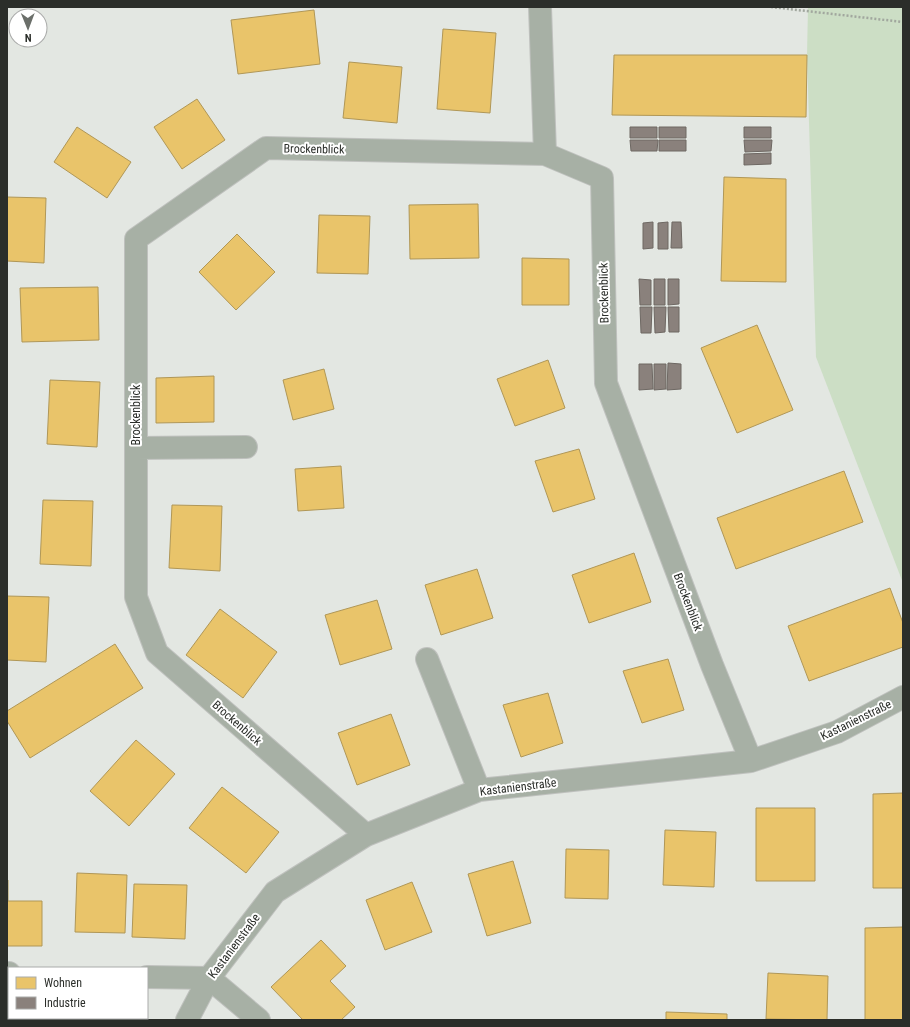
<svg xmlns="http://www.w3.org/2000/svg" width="910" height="1027" font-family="'Roboto Condensed',sans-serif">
  <rect width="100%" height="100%" fill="#e3e7e2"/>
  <path fill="#ccdec5" d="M 808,7 L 903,7 L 903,583 L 816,357 L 807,55 Z"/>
  <path fill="#e9c46a" stroke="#b09757" d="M 314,10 L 320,64 L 238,74 L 231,20 Z
    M 443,29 L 496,33 L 490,113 L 437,109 Z
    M 614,55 L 807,55 L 806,117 L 612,115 Z
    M 349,62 L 402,67 L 397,123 L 343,118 Z
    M 197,99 L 225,140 L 182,169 L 154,127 Z
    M 77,127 L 131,162 L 107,198 L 54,162 Z
    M 724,177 L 786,179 L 786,282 L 721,281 Z
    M 7,197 L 46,198 L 44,263 L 7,261 Z
    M 478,204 L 479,258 L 410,259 L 409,205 Z
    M 319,215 L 370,216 L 368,274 L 317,273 Z
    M 237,234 L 275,272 L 236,310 L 199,272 Z
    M 522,258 L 569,259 L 569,305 L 522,305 Z
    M 98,287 L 99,340 L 22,342 L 20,288 Z
    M 757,325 L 793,410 L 737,433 L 701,348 Z
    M 548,360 L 565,408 L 515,426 L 497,379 Z
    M 324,369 L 334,409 L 293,420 L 283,380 Z
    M 214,376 L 214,422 L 156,423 L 156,378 Z
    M 50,380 L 100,382 L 97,447 L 47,444 Z
    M 579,449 L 595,499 L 553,512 L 535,461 Z
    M 341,466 L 344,508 L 298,511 L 295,469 Z
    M 844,471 L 863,522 L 736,569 L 717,518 Z
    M 43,500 L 93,501 L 91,566 L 40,564 Z
    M 172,505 L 222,506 L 220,571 L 169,568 Z
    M 634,553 L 651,602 L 589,623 L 572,575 Z
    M 477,569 L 493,618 L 441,635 L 425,585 Z
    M 890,588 L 903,623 L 903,647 L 809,681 L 788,626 Z
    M 7,596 L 49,597 L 46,662 L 7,660 Z
    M 377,600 L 392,649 L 340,665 L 325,615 Z
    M 220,609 L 277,652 L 243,698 L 186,655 Z
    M 115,644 L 143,688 L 30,758 L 7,721 L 7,711 Z
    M 668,659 L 684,710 L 642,723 L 623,671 Z
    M 548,693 L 563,743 L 521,757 L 503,705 Z
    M 391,714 L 410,765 L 357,785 L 338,733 Z
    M 136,740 L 175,774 L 129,826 L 90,791 Z
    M 222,787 L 279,832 L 246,873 L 189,828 Z
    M 903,793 L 903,888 L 873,888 L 873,794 Z
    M 756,808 L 815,808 L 815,881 L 756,881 Z
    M 665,830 L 716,832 L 714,887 L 663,885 Z
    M 566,849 L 609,850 L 608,899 L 565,898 Z
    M 513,861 L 531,923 L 487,936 L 468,874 Z
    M 77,873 L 127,875 L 125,933 L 75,932 Z
    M 7,880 L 8,880 L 8,901 L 42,901 L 42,946 L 7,946 Z
    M 412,882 L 432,932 L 385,950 L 366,900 Z
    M 134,884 L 187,885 L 185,939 L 132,937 Z
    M 903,927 L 903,1020 L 865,1020 L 865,928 Z
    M 321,940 L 346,966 L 330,981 L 355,1007 L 341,1020 L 303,1020 L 271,987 Z
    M 768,973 L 828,976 L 827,1020 L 766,1019 Z
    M 666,1012 L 727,1014 L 727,1020 L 666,1020 Z"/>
  <path fill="#8a817c" stroke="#6e6863" d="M 630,127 L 657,127 L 657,138 L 630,138 Z
    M 659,127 L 686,127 L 686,138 L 659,138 Z
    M 744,127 L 771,127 L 771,138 L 744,138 Z
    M 630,140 L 658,140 L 657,151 L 631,151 Z
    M 659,140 L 686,140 L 686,151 L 659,151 Z
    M 744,140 L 772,140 L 771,151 L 745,152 Z
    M 771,153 L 771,164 L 744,165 L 744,154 Z
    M 653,222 L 653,248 L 643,249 L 643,223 Z
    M 668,222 L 668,249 L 658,249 L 658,223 Z
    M 672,222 L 681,222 L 682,248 L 671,248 Z
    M 639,279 L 651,280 L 651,305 L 640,305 Z
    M 654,279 L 665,279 L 665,305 L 654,305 Z
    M 668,279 L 679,279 L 679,304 L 668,305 Z
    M 640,307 L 652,307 L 651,333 L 641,333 Z
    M 654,307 L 666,307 L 665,332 L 655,333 Z
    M 668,307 L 679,307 L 679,332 L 669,332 Z
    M 668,363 L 681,364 L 681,389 L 667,390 Z
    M 639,364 L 652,364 L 653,389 L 639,390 Z
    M 654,364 L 666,364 L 666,389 L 654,390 Z"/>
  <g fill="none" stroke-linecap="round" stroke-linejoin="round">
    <defs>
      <path id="minor" d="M 540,7 L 545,154
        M 136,448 L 246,447
        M 427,659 L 479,790
        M 366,835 L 157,653 L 136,597 L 136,239 L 266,148 L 545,154 L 602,178 L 606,383 L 712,665 L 751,761
        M 7,973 L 9,973
        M 147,977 L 209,978 L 259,1020
        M 187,1020 L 209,978 L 275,892 L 366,835 L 479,790 L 751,761 L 837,732 L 903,697"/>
    </defs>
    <use href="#minor" stroke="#bfc1be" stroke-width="24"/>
    <path stroke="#a1a79e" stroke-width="2.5" stroke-dasharray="2 2" stroke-linecap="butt" d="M 771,7 L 903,22"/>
    <use href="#minor" stroke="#a7b0a5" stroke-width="22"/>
  </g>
  <g text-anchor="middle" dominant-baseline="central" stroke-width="4" stroke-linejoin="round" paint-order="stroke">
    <g font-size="12" fill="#2b2e2a" stroke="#fff">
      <text transform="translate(314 149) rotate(1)">Brockenblick</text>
      <text transform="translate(604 293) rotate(-91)">Brockenblick</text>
      <text transform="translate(136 415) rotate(-90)">Brockenblick</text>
      <text transform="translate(688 602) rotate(69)">Brockenblick</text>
      <text transform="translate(856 720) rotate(-26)">Kastanienstraße</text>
      <text transform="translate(237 723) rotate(41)">Brockenblick</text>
      <text transform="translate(518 787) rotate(-7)">Kastanienstraße</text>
      <text transform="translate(234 946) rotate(-53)">Kastanienstraße</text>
    </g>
  </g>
  <rect width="910" height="1027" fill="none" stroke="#2b2e2a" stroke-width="16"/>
  <rect x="8" y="967" width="140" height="52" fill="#ffffff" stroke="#aaabaa"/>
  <rect x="16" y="977" width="20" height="12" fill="#e9c46a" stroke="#aaabaa"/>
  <text x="44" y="987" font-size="12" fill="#2b2e2a">Wohnen</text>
  <rect x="16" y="997" width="20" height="12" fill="#8a817c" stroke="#aaabaa"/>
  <text x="44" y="1007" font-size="12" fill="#2b2e2a">Industrie</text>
  <g transform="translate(28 28) rotate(179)"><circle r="19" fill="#ffffff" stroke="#aaabaa"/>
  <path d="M0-3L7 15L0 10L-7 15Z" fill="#6b6f6a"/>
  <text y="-6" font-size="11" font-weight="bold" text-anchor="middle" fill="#2b2e2a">N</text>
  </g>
</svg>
